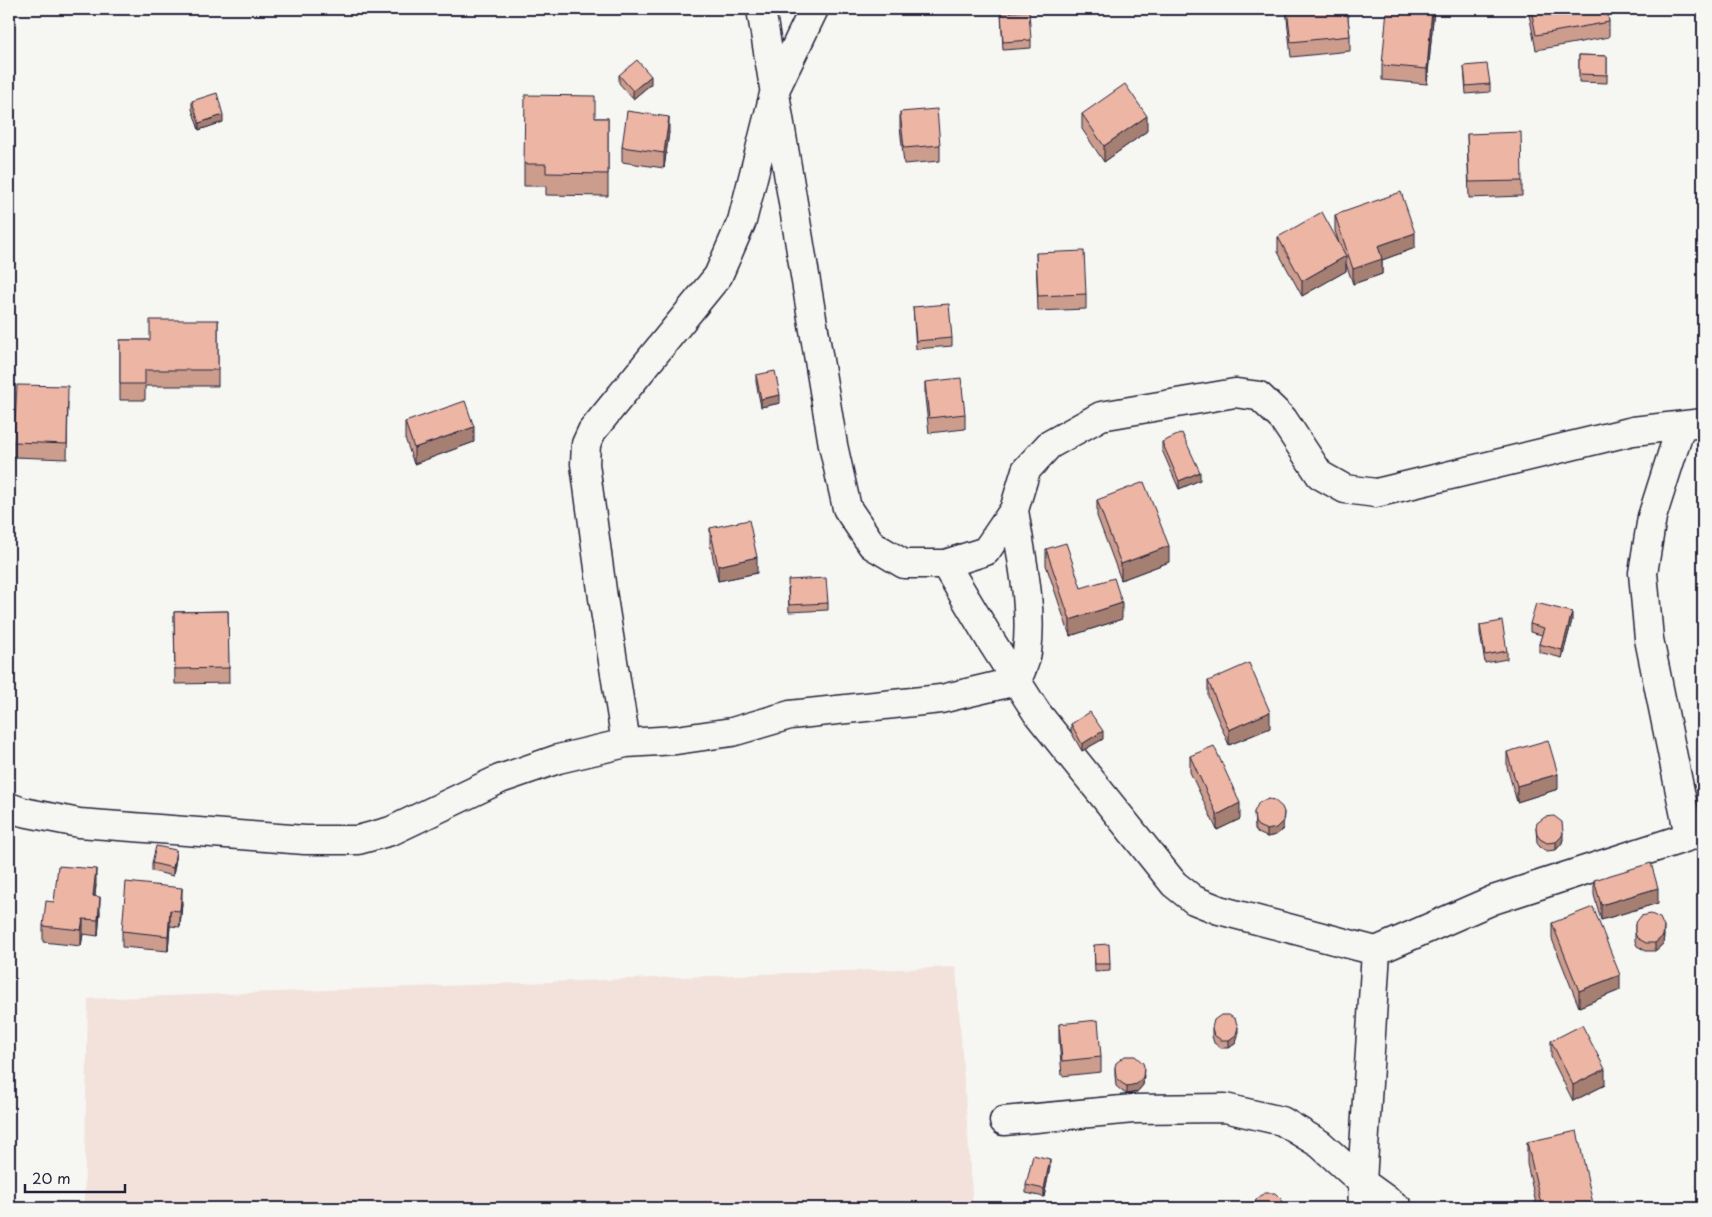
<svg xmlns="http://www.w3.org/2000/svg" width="1712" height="1217" font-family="'Playpen Sans',sans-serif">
  <rect width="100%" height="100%" fill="#f6f6f2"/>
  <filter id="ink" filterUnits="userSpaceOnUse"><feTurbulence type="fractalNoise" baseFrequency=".02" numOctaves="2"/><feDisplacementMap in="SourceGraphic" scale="10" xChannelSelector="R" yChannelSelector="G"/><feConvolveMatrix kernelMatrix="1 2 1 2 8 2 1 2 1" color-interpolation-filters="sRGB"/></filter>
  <g filter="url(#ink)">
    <path fill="#f3e2db" d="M 956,967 L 973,1208 L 84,1208 L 88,999 Z"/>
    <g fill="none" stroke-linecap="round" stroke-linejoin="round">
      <defs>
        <path id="street" d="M 761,9 L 833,445 L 847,508 L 872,545 L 904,564 L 945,564 L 986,551 L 1014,510 L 1026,470 L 1049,445 L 1101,416 L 1235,393 L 1259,396 L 1283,419 L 1320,475 L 1345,489 L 1376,493 L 1633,431 L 1703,423
          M 1681,426 L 1652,517 L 1643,573 L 1649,639 L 1689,836
          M 945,564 L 991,641 L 1037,713 L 1174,884 L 1194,900 L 1219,910 L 1376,951 L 1493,900 L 1703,832
          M 626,743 L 603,598 L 585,464 L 586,444 L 592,431 L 718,276 L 742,221 L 775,90 L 814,9
          M 9,807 L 23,812 L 79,823 L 305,840 L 358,840 L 391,831 L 500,779 L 558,759 L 626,743 L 676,740 L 732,732 L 790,715 L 941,699 L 1017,681 C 1020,672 1026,662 1027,652 C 1033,605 1021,556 1014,510
          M 1004,1121 L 1133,1109 L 1225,1108 L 1282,1121 L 1320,1144 L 1362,1182 L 1398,1208
          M 1363,1208 L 1362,1182 L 1376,951"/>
      </defs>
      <use href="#street" stroke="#22223b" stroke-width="31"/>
      <use href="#street" stroke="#f6f6f2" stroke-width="28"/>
    </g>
    <path fill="#cc9c8d" stroke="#22223b" d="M 956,9 L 985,9 L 985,10 Z
      M 1286,9 L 1347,9 L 1350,36 L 1350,51 L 1291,57 Z
      M 1434,9 L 1427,84 L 1382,80 L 1382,65 Z
      M 1528,9 L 1607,9 L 1609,22 L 1609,37 L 1536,50 Z
      M 1001,13 L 1031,40 L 1031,48 L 1003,50 Z
      M 1579,55 L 1607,56 L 1607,83 L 1579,82 Z
      M 1464,66 L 1490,84 L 1490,92 L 1466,94 Z
      M 619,75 L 651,84 L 633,99 L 619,83 Z
      M 192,101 L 223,122 L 199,130 L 192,109 Z
      M 900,112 L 940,145 L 940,161 L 904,164 L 900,127 Z
      M 1082,114 L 1147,131 L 1104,162 L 1082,129 Z
      M 595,118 L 608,118 L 608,196 L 546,195 L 546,186 L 524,186 L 524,164 Z
      M 669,132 L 664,168 L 622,162 L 622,147 Z
      M 1467,134 L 1522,181 L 1522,196 L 1469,198 Z
      M 1335,215 L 1415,248 L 1382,260 L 1382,274 L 1353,284 L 1346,264 L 1346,271 L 1302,296 L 1278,252 L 1278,237 L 1339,243 L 1335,231 Z
      M 1036,253 L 1086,294 L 1086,309 L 1038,311 Z
      M 913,307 L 952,338 L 952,346 L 916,349 Z
      M 218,320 L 218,386 L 145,386 L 145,400 L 120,400 L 120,340 L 150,340 Z
      M 756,375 L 780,403 L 761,407 L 756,382 Z
      M 925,382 L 965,414 L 965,429 L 929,433 L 925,397 Z
      M 68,402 L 67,459 L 14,457 L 14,442 Z
      M 405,422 L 474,442 L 414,464 L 405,438 Z
      M 1162,442 L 1200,480 L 1179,489 L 1162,450 Z
      M 1097,500 L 1169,562 L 1121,580 L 1097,516 Z
      M 710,528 L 757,573 L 718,581 L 710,544 Z
      M 1046,549 L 1081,588 L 1122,619 L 1070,636 L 1046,565 Z
      M 788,588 L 828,603 L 828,610 L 789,612 Z
      M 228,611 L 229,683 L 175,684 L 174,612 Z
      M 1572,620 L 1562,658 L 1539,652 L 1539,644 L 1542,635 L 1530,632 L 1530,624 Z
      M 1480,625 L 1507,651 L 1507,659 L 1485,663 L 1480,633 Z
      M 1208,681 L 1270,728 L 1229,745 L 1208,696 Z
      M 1071,724 L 1103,739 L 1082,751 L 1071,732 Z
      M 1507,752 L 1558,789 L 1517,802 L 1507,767 Z
      M 1190,756 L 1240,819 L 1217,830 L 1190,772 Z
      M 1254,812 L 1284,819 L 1283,829 L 1276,835 L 1267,837 L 1258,833 L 1255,829 Z
      M 1536,827 L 1563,839 L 1562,843 L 1556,850 L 1547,851 L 1540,847 L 1537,843 Z
      M 176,858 L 173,876 L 152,871 L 152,863 Z
      M 1594,880 L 1658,903 L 1601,920 L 1594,895 Z
      M 96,885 L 95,896 L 100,912 L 98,936 L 83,934 L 81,946 L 43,942 L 43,926 L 54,902 Z
      M 182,903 L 180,927 L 170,926 L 168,951 L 122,947 L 122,931 Z
      M 1552,923 L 1620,990 L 1579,1007 L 1552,939 Z
      M 1635,924 L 1664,935 L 1663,944 L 1655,951 L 1646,951 L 1637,946 L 1635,941 Z
      M 1094,945 L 1110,964 L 1110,971 L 1095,972 Z
      M 1059,1024 L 1101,1057 L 1101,1072 L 1062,1076 L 1059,1040 Z
      M 1212,1028 L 1238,1035 L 1236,1043 L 1229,1048 L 1221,1048 L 1214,1043 L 1212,1036 Z
      M 1551,1041 L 1605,1085 L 1573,1101 L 1551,1057 Z
      M 1115,1067 L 1144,1075 L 1143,1085 L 1137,1092 L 1127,1094 L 1123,1092 L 1116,1086 L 1115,1075 Z
      M 1527,1142 L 1594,1208 L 1537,1208 L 1527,1164 Z
      M 1050,1167 L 1044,1197 L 1026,1193 L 1026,1185 Z"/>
    <path fill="#a67f73" stroke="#22223b" d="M 1432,9 L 1434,9 L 1427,84 L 1427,69 Z
      M 651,76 L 651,84 L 633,99 L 633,91 Z
      M 223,115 L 223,122 L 199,130 L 199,123 Z
      M 1147,116 L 1147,131 L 1104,162 L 1104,146 Z
      M 669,117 L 669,132 L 664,168 L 664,153 Z
      M 1415,233 L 1415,248 L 1382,260 L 1382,274 L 1353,284 L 1353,269 L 1378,246 Z
      M 1346,256 L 1346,271 L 1302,296 L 1302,281 Z
      M 780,395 L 780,403 L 761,407 L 761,399 Z
      M 474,427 L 474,442 L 414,464 L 414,448 Z
      M 1200,472 L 1200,480 L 1179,489 L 1179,481 Z
      M 1169,546 L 1169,562 L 1121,580 L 1121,564 Z
      M 757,557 L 757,573 L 718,581 L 718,566 Z
      M 1122,603 L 1122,619 L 1070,636 L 1070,620 Z
      M 1572,612 L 1572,620 L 1562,658 L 1562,650 Z
      M 1270,712 L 1270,728 L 1229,745 L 1229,730 Z
      M 1103,731 L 1103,739 L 1082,751 L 1082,744 Z
      M 1558,774 L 1558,789 L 1517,802 L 1517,786 Z
      M 1240,803 L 1240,819 L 1217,830 L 1217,815 Z
      M 1284,812 L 1283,829 L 1276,835 L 1267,837 L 1267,830 Z
      M 1563,832 L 1563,839 L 1562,843 L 1556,850 L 1556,842 Z
      M 176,850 L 176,858 L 173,876 L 173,868 Z
      M 96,869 L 96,885 L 93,911 L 93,896 Z
      M 182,888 L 182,903 L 180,927 L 180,911 Z
      M 1658,888 L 1658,903 L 1601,920 L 1601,905 Z
      M 100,897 L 100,912 L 98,936 L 98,920 Z
      M 170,910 L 170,926 L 168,951 L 168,936 Z
      M 83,919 L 83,934 L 81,946 L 81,930 Z
      M 1664,927 L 1664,935 L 1663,944 L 1655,951 L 1655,943 Z
      M 1620,975 L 1620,990 L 1579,1007 L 1579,991 Z
      M 1238,1027 L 1238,1035 L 1236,1043 L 1229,1048 L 1229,1040 Z
      M 1144,1067 L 1143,1085 L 1137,1092 L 1127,1094 L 1127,1086 Z
      M 1605,1069 L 1605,1085 L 1573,1101 L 1573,1085 Z
      M 1050,1159 L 1050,1167 L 1044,1197 L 1044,1189 Z"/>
    <path fill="#edb5a4" stroke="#22223b" d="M 1287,9 L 1347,9 L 1350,36 L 1291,42 Z
      M 1387,9 L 1432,9 L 1427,69 L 1382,65 Z
      M 1531,9 L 1607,9 L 1609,22 L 1536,35 Z
      M 1029,11 L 1031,40 L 1003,42 L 1001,13 Z
      M 1579,55 L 1607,56 L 1607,75 L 1579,74 Z
      M 637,60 L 651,76 L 633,91 L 619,75 Z
      M 1487,64 L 1490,84 L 1466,86 L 1464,66 Z
      M 1125,84 L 1147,116 L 1104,146 L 1082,114 Z
      M 217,93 L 223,115 L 199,123 L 192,101 Z
      M 525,95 L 595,96 L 595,118 L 608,118 L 608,174 L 546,173 L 546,164 L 524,164 Z
      M 937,109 L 940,145 L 904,148 L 900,112 Z
      M 627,111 L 669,117 L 664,153 L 622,147 Z
      M 1521,132 L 1522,181 L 1469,182 L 1467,134 Z
      M 1401,192 L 1415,233 L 1378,246 L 1382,259 L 1353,269 L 1335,215 Z
      M 1322,212 L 1346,256 L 1302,281 L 1278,237 Z
      M 1084,251 L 1086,294 L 1038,296 L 1036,253 Z
      M 949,304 L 952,338 L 916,341 L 913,307 Z
      M 150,320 L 218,320 L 218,370 L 145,370 L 145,384 L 120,384 L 120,340 L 150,340 Z
      M 775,371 L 780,395 L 761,399 L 756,375 Z
      M 961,378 L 965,414 L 929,418 L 925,382 Z
      M 17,385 L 68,386 L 67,444 L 14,442 Z
      M 465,401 L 474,427 L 414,448 L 405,422 Z
      M 1182,433 L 1200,472 L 1179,481 L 1162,442 Z
      M 1144,482 L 1169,546 L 1121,564 L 1097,500 Z
      M 749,520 L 757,557 L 718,566 L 710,528 Z
      M 1066,543 L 1081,588 L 1114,578 L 1122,603 L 1070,620 L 1046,549 Z
      M 826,578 L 828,603 L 789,605 L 788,580 Z
      M 1536,603 L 1572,612 L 1562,650 L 1539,644 L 1544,628 L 1530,624 Z
      M 228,611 L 229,668 L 175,669 L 174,612 Z
      M 1502,621 L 1507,651 L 1485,655 L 1480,625 Z
      M 1249,663 L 1270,712 L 1229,730 L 1208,681 Z
      M 1090,712 L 1103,731 L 1082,744 L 1071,724 Z
      M 1548,740 L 1558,774 L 1517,786 L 1507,752 Z
      M 1214,746 L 1240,803 L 1217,815 L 1190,756 Z
      M 1269,799 L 1274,800 L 1282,807 L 1284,812 L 1283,821 L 1276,828 L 1267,830 L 1258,826 L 1255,822 L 1254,812 L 1259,802 Z
      M 1554,816 L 1562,822 L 1563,832 L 1562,836 L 1556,842 L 1547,843 L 1540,839 L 1537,835 L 1536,827 L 1537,823 L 1545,817 Z
      M 156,846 L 176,850 L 173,868 L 152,863 Z
      M 1651,863 L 1658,888 L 1601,905 L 1594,880 Z
      M 58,866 L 96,869 L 93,896 L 100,897 L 98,920 L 83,919 L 81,930 L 43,926 L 46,901 L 54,902 Z
      M 126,882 L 182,888 L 180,911 L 170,910 L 168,936 L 122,931 Z
      M 1593,907 L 1620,975 L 1579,991 L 1552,923 Z
      M 1651,914 L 1660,918 L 1664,927 L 1663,936 L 1655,943 L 1646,943 L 1637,938 L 1635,933 L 1635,924 L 1641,916 Z
      M 1109,944 L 1110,964 L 1095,964 L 1094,945 Z
      M 1221,1015 L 1229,1015 L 1235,1019 L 1238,1027 L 1236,1035 L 1229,1040 L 1221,1040 L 1214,1035 L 1212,1028 L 1214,1020 Z
      M 1098,1020 L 1101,1057 L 1062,1061 L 1059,1024 Z
      M 1582,1025 L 1605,1069 L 1573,1085 L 1551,1041 Z
      M 1125,1056 L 1135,1056 L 1143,1063 L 1144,1067 L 1143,1077 L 1137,1084 L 1127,1086 L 1123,1084 L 1116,1078 L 1115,1067 L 1116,1063 Z
      M 1577,1131 L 1594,1208 L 1542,1208 L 1527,1142 Z
      M 1033,1155 L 1050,1159 L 1044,1189 L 1026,1185 Z
      M 1264,1193 L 1275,1193 L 1282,1200 L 1284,1205 L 1283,1208 L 1255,1208 L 1254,1205 L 1256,1200 Z"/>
  </g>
  <rect width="1712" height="1217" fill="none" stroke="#f6f6f2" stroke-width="30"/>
  <rect x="15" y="15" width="1682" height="1187" fill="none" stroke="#22223b" stroke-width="2" filter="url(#ink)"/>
  <path d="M25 1184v8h100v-8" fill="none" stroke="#22223b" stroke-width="2.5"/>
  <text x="32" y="1184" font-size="15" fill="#22223b" stroke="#f6f6f2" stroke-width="4" paint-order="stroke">20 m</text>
</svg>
